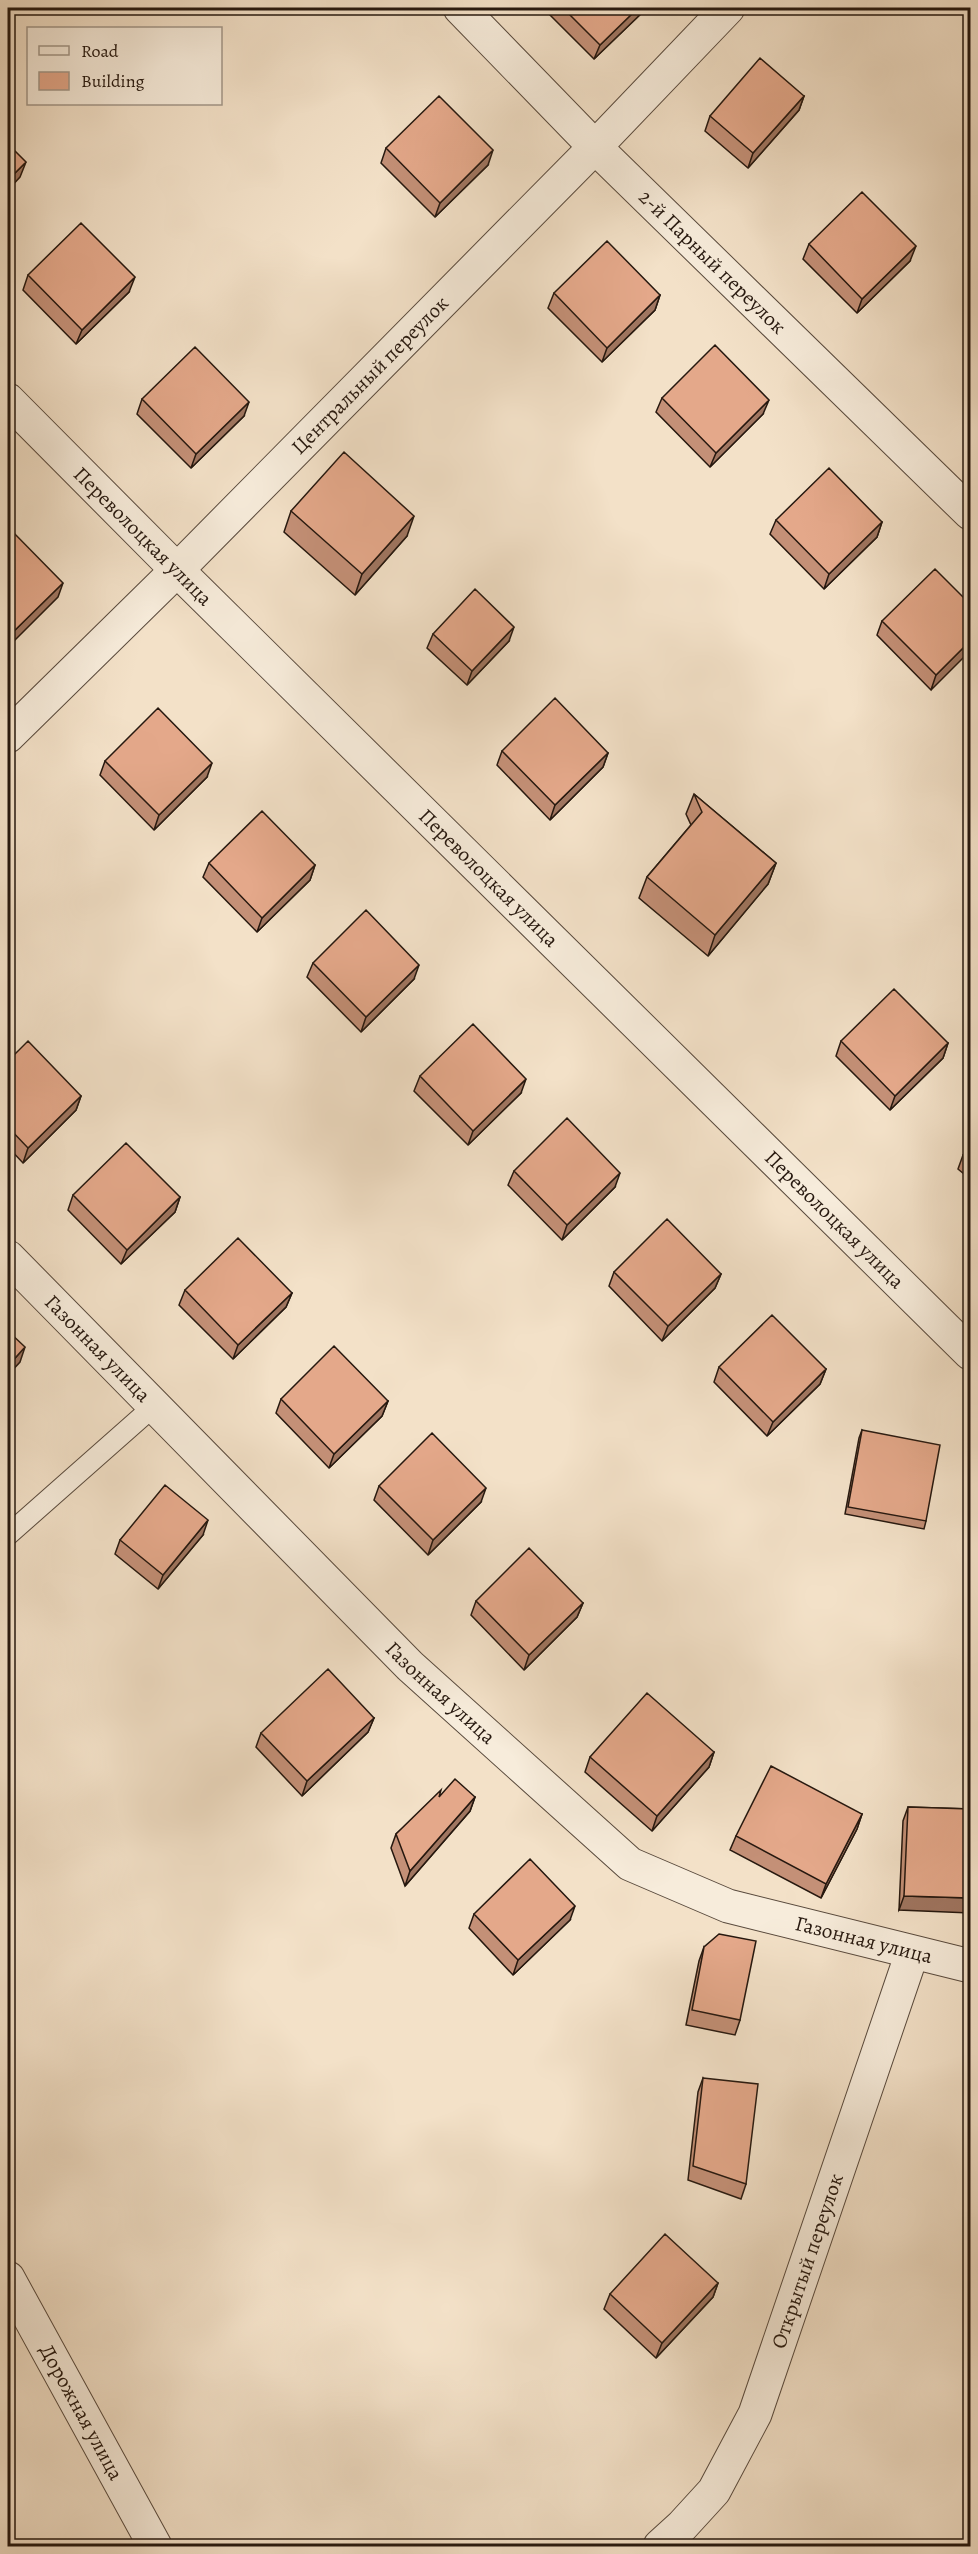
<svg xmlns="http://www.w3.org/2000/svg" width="978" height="2554" font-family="Alegreya,serif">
  <rect width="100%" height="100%" fill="#f3e1c8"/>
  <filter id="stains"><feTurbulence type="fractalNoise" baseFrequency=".00333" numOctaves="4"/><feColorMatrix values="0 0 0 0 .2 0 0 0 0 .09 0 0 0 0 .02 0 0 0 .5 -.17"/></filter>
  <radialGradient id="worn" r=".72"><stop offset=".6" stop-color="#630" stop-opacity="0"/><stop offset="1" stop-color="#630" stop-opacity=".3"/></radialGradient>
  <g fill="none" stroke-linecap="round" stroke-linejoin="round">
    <defs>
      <path id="service" d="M 8,1535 L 154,1406"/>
      <g id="minor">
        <path id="s1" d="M 460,8 L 595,147 L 970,513"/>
        <path id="s2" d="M 8,400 L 177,570 L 595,147 L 728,8"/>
        <path id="s3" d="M 8,1257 L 410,1666 L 630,1864 L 728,1906 L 970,1966"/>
        <path id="s4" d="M 8,2278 L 155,2546"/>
        <path id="s5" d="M 660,2546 L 682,2526 L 714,2491 L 755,2414 L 912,1953"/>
      </g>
      <g id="tertiary">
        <path id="s6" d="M 8,736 L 177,570 L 970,1353"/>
      </g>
    </defs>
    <use href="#service" stroke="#594a3d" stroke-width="22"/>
    <use href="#minor" stroke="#594a3d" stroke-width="35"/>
    <use href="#tertiary" stroke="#594a3d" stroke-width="35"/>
    <use href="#service" stroke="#f7ecdb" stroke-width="20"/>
    <use href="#minor" stroke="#f7ecdb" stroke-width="33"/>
    <use href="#tertiary" stroke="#f7ecdb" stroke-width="33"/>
  </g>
  <path fill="#c49077" stroke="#26180f" stroke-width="1.5" d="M 543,8 L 647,8 L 594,59 Z
    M 804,96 L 799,110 L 748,168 L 705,131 L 710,116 Z
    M 386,148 L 488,165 L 435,217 L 381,163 Z
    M 809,244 L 910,261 L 857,313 L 803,259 Z
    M 28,275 L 129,292 L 76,344 L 23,290 Z
    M 554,293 L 660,295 L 655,310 L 602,362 L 548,308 Z
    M 662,398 L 763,414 L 710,467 L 656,412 Z
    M 142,399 L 244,416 L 191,468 L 137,414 Z
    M 291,511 L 407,536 L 355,595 L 284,532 Z
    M 776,520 L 882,522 L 877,537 L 824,589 L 770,534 Z
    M 970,604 L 931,690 L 877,635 L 882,621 Z
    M 433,634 L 509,641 L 467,685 L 427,648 Z
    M 502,751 L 608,753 L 603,767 L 550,820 L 497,765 Z
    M 105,761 L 207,777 L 154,830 L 100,775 Z
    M 694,794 L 776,863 L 768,884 L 708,956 L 639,898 L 647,877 L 691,825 L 686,814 Z
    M 209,863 L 315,865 L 310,880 L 257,932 L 203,877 Z
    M 313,963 L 414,979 L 361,1032 L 307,977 Z
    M 841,1041 L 948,1043 L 943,1058 L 890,1110 L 836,1056 Z
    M 8,1061 L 81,1096 L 76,1110 L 23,1163 L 8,1147 Z
    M 420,1076 L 521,1093 L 468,1145 L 414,1091 Z
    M 970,1145 L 970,1179 L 958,1169 L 963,1155 Z
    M 514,1171 L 615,1187 L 562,1240 L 508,1185 Z
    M 73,1195 L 180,1197 L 175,1212 L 121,1264 L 68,1210 Z
    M 614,1272 L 721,1274 L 715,1288 L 662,1341 L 609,1286 Z
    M 185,1290 L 292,1293 L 286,1307 L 233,1359 L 179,1305 Z
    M 719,1367 L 826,1369 L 820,1384 L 767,1436 L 714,1382 Z
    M 281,1399 L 388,1401 L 382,1416 L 329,1468 L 276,1413 Z
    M 862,1430 L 926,1521 L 924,1529 L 845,1514 L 859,1438 Z
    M 379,1486 L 481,1502 L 428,1555 L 374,1500 Z
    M 203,1535 L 158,1589 L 115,1554 L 120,1540 Z
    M 476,1601 L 583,1603 L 577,1617 L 524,1670 L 471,1615 Z
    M 374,1718 L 368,1732 L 302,1796 L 256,1747 L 261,1733 Z
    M 714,1752 L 709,1767 L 652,1831 L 585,1772 L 590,1757 Z
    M 439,1797 L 475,1797 L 470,1811 L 405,1886 L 391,1848 L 396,1834 Z
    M 908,1807 L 970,1809 L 899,1910 L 903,1821 Z
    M 862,1814 L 857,1829 L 821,1898 L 730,1850 L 736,1836 Z
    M 474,1914 L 570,1920 L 513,1975 L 469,1928 Z
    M 704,1947 L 740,2020 L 735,2035 L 686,2025 L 699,1961 Z
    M 703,2078 L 746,2184 L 741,2199 L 688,2180 L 698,2092 Z
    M 718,2283 L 713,2297 L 656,2358 L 604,2309 L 610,2294 Z"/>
  <path fill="#a07661" stroke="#26180f" stroke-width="1.5" d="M 638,8 L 647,8 L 594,59 L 600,45 Z
    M 804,96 L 799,110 L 748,168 L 753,153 Z
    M 493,150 L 488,165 L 435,217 L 440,203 Z
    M 26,162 L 20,177 L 8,190 L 8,180 Z
    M 916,246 L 910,261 L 857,313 L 862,299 Z
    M 135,277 L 129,292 L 76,344 L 82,330 Z
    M 660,295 L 655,310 L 602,362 L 607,348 Z
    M 769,400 L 763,414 L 710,467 L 716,453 Z
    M 249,402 L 244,416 L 191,468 L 196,454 Z
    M 414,516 L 407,536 L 355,595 L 362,574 Z
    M 882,522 L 877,537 L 824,589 L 829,574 Z
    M 63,583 L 58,597 L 8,647 L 8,642 L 10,635 Z
    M 514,627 L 509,641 L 467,685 L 472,671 Z
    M 970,641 L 970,651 L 931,690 L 936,675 Z
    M 608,753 L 603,767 L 550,820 L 555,805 Z
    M 212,763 L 207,777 L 154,830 L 159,815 Z
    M 776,863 L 768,884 L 708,956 L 715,935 Z
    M 315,865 L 310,880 L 257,932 L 262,918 Z
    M 419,965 L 414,979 L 361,1032 L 366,1017 Z
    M 948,1043 L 943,1058 L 890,1110 L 895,1096 Z
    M 526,1079 L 521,1093 L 468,1145 L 473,1131 Z
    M 81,1096 L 76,1110 L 23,1163 L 28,1148 Z
    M 620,1173 L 615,1187 L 562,1240 L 567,1225 Z
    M 180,1197 L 175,1212 L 121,1264 L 127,1250 Z
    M 721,1274 L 715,1288 L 662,1341 L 668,1326 Z
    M 292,1293 L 286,1307 L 233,1359 L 238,1345 Z
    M 25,1347 L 20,1362 L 8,1375 L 8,1366 Z
    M 826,1369 L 820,1384 L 767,1436 L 773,1422 Z
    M 388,1401 L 382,1416 L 329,1468 L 334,1454 Z
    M 486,1488 L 481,1502 L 428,1555 L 433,1540 Z
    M 208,1520 L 203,1535 L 158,1589 L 163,1575 Z
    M 583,1603 L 577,1617 L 524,1670 L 529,1655 Z
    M 374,1718 L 368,1732 L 302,1796 L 307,1781 Z
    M 714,1752 L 709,1767 L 652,1831 L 657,1816 Z
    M 475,1797 L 470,1811 L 405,1886 L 410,1871 Z
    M 862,1814 L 857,1829 L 821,1898 L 826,1884 Z
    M 904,1896 L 970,1898 L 970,1913 L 899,1910 Z
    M 575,1906 L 570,1920 L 513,1975 L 518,1960 Z
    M 718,2283 L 713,2297 L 656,2358 L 662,2343 Z"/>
  <path fill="#e4a88a" stroke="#26180f" stroke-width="1.5" d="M 563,8 L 638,8 L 600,45 Z
    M 760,58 L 804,96 L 753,153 L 710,116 Z
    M 439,96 L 493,150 L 440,203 L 386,148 Z
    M 8,144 L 26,162 L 8,180 Z
    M 862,192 L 916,246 L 862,299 L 809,244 Z
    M 81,223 L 135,277 L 82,330 L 28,275 Z
    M 607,241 L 660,295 L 607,348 L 554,293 Z
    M 715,345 L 769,400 L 716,453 L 662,398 Z
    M 195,347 L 249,402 L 196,454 L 142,399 Z
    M 344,452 L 414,516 L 362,574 L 291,511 Z
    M 829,468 L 882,522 L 829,574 L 776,520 Z
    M 9,528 L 63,583 L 10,635 L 8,633 L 8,530 Z
    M 935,569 L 970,604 L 970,641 L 936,675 L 882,621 Z
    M 475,589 L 514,627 L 472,671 L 433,634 Z
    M 555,698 L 608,753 L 555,805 L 502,751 Z
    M 158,708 L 212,763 L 159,815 L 105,761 Z
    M 694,794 L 776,863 L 715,935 L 647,877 L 702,812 Z
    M 262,811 L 315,865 L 262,918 L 209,863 Z
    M 366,910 L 419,965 L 366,1017 L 313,963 Z
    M 894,989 L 948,1043 L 895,1096 L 841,1041 Z
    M 473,1024 L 526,1079 L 473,1131 L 420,1076 Z
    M 28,1041 L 81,1096 L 28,1148 L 8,1127 L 8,1061 Z
    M 567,1118 L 620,1173 L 567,1225 L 514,1171 Z
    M 126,1143 L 180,1197 L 127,1250 L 73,1195 Z
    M 970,1145 L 970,1160 L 963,1155 Z
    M 667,1219 L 721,1274 L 668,1326 L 614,1272 Z
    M 238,1238 L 292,1293 L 238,1345 L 185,1290 Z
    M 772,1315 L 826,1369 L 773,1422 L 719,1367 Z
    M 8,1331 L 25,1347 L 8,1366 Z
    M 334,1346 L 388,1401 L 334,1454 L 281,1399 Z
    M 862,1430 L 940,1445 L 926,1521 L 848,1507 Z
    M 432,1433 L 486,1488 L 433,1540 L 379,1486 Z
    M 165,1485 L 208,1520 L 163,1575 L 120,1540 Z
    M 529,1548 L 583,1603 L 529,1655 L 476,1601 Z
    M 328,1669 L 374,1718 L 307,1781 L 261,1733 Z
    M 647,1693 L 714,1752 L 657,1816 L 590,1757 Z
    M 771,1766 L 862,1814 L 826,1884 L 736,1836 Z
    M 455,1779 L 475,1797 L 410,1871 L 396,1834 L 441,1790 L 439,1797 Z
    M 908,1807 L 970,1809 L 970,1898 L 904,1896 Z
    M 530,1859 L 575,1906 L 518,1960 L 474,1914 Z
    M 719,1934 L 756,1941 L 740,2020 L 692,2010 L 704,1947 Z
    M 703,2078 L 758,2084 L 746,2184 L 693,2166 Z
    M 665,2234 L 718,2283 L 662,2343 L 610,2294 Z"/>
  <g text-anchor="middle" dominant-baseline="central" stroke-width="4.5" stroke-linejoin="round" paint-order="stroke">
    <g font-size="21" fill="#26180f" stroke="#f7ecdb">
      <text stroke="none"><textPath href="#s1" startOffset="358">2-й Парный переулок</textPath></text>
      <text stroke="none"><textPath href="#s2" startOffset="514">Центральный переулок</textPath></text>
      <text transform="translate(143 536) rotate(45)">Переволоцкая улица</text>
      <text stroke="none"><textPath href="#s6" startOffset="675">Переволоцкая улица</textPath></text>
      <text stroke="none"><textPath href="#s6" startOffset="1161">Переволоцкая улица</textPath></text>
      <text stroke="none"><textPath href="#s3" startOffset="128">Газонная улица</textPath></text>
      <text stroke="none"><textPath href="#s3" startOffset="614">Газонная улица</textPath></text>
      <text stroke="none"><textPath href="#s3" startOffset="1116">Газонная улица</textPath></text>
      <text stroke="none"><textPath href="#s5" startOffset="326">Открытый переулок</textPath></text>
      <text stroke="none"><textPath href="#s4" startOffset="153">Дорожная улица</textPath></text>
    </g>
  </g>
  <rect width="978" height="2554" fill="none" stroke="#f3e1c8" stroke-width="30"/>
  <rect x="9" y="9" width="960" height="2536" fill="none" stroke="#26180f" stroke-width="3"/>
  <rect x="15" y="15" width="948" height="2524" fill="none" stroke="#26180f" stroke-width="1.5"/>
  <rect x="27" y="27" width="195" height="78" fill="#f7ecdb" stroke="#a39789" stroke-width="1.5"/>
  <rect x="39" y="46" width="30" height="9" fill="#f7ecdb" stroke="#a39789" stroke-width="1.5"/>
  <text x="81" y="57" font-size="18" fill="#26180f">Road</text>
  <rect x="39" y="72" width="30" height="18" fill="#e4a88a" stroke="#a39789" stroke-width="1.5"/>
  <text x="81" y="87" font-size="18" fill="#26180f">Building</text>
  <rect width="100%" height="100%" filter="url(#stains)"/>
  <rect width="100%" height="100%" fill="url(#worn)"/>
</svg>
